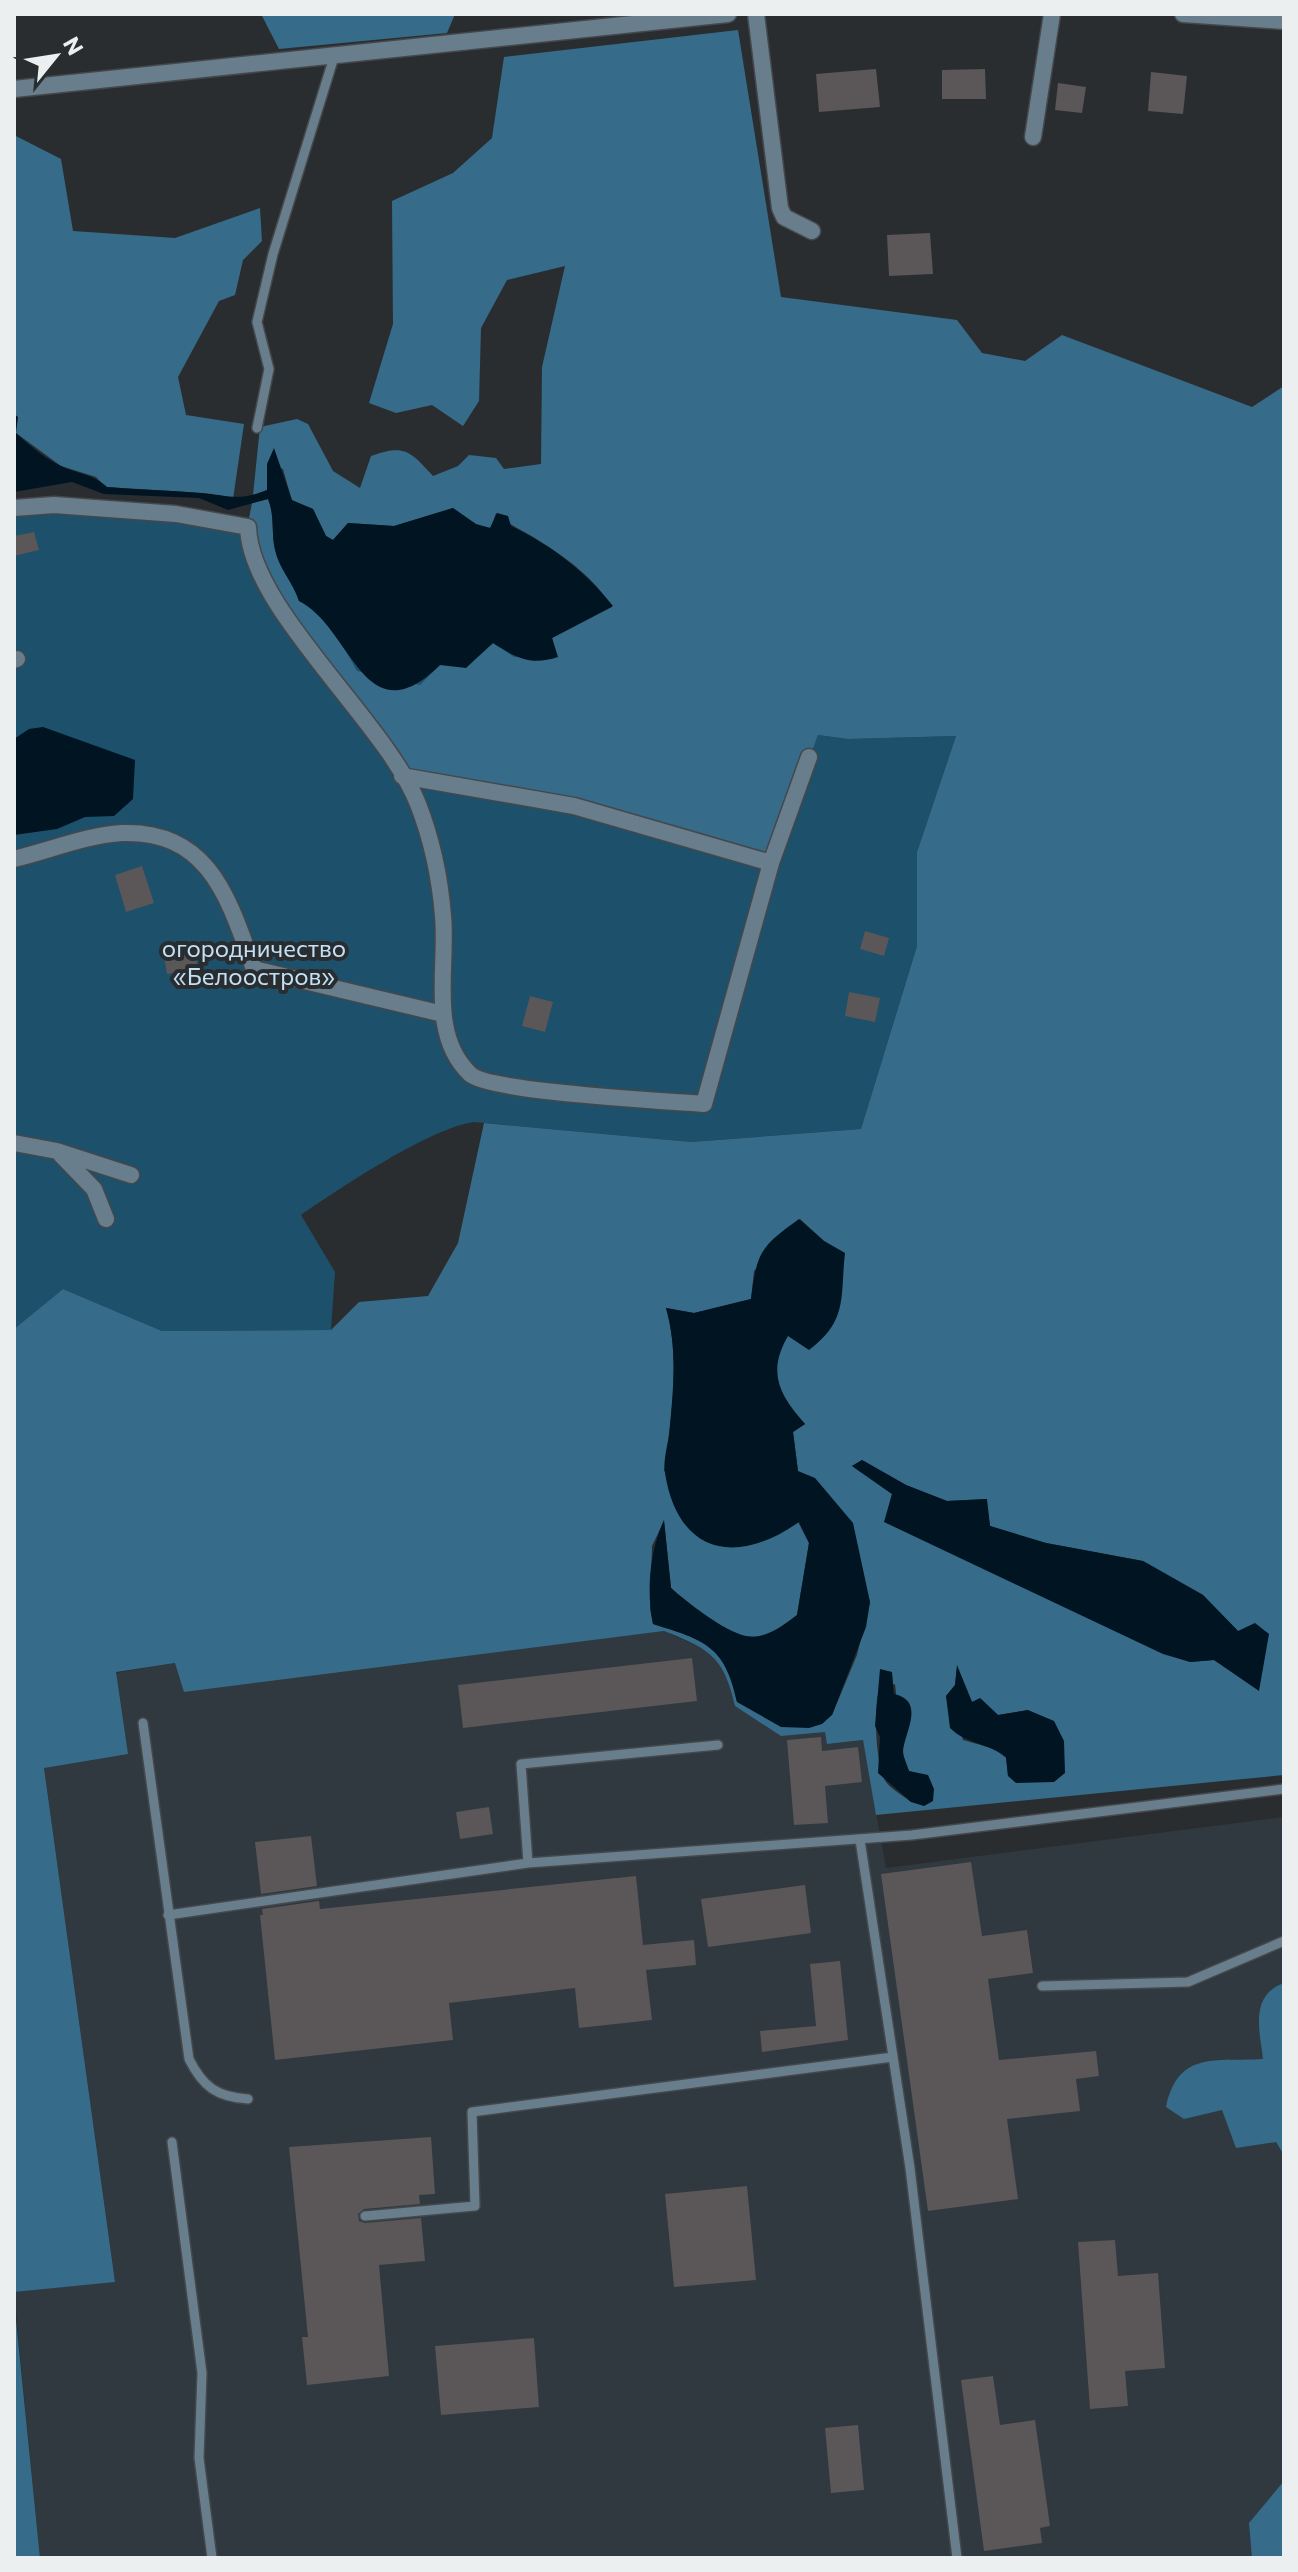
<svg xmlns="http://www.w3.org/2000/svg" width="1298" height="2572" font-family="Commissioner,sans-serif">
  <rect width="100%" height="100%" fill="#2a2d30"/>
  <path fill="#2f393f" d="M 664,1631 L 715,1654 L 729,1682 L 735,1706 L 826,1732 L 827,1744 L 863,1740 L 886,1868 L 1284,1817 L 1284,2558 L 40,2558 L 14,2292 L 115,2281 L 44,1767 L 115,1673 L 176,1663 L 184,1691 Z"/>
  <path fill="#1c506b" d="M 14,508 L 216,522 L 801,778 L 818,735 L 848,739 L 956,736 L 917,852 L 917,946 L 861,1129 L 691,1142 L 474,1122 C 430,1128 340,1188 301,1215 L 335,1272 L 331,1330 L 162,1331 L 63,1289 L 14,1329 Z"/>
  <path fill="#366c8a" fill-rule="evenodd" d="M 261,14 L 455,14 L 447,33 L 279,49 Z
    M 738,30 L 781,297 L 957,320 L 982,353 L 1025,361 L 1062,335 L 1252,407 L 1284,386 L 1284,1775 L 876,1815 L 863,1740 L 827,1744 L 825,1732 L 781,1736 L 735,1706 C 724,1657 710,1649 664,1631 L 184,1692 L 175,1663 L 116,1672 L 128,1754 L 44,1768 L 115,2282 L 14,2292 L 14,1329 L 63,1289 L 162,1331 L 331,1330 L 359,1302 L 428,1296 L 458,1243 L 484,1123 L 691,1142 L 861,1129 L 917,946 L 917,852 L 956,736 L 848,739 L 818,735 L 773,857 L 407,777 L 284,611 L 248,523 L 252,503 L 268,499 C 275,516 271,532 275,549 C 279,569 293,582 299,601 C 323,613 345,648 357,671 L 420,685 L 440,665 L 480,653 L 494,643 L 514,657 L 557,657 L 552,638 L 612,607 C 594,578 567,558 538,540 C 523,530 510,526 496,513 L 491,528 L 476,525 L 453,508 L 394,526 L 348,523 L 333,540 L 326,536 L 313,509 L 292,501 L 283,469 L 267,464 L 267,490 L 253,495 L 260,427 L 297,419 L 308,424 L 333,471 L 360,488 L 371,456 C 405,444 410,451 433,476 L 458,466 L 469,455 L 496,458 L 504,469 L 541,464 L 542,367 L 565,266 L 507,280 L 481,328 L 479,401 L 463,426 L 432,405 L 396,413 L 369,403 L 393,324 L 392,201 L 453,173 L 492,138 L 504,57 ZM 800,1219 L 824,1241 L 844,1253 C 825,1281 776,1337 776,1370 C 776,1390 793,1410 805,1424 L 793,1432 L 798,1471 L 862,1574 L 870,1602 L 857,1655 L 832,1715 L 737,1702 C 725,1645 704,1640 653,1624 L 650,1609 L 652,1546 L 664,1521 L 671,1588 C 687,1602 725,1632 745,1636 C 765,1640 782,1626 797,1615 L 809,1543 L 798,1522 L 664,1471 C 671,1418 681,1361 666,1308 L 694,1313 L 751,1299 L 754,1271 ZM 862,1460 L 906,1485 L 947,1501 L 986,1499 L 990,1526 L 1046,1543 L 1143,1561 L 1203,1595 L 1238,1631 L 1259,1690 L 1214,1660 L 1190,1662 L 885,1522 L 892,1494 L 852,1466 ZM 957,1667 L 972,1702 L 981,1699 L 998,1715 L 1028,1710 L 1008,1776 L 1006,1758 L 995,1749 L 963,1740 L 946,1696 L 955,1685 ZM 895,1684 L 903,1754 L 909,1771 L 919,1775 L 911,1802 C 904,1796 892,1790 886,1782 C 876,1769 873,1707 879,1691 Z
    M 14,135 L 61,159 L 73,231 L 175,238 L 260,208 L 262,241 L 243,260 L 235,295 L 219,301 L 178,377 L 186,415 L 244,424 L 233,499 L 204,493 L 106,487 L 96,477 L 61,466 L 16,433 Z
    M 1284,1983 L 1284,2155 L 1276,2142 L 1236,2148 L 1222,2110 L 1184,2119 L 1166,2107 C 1178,2050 1216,2062 1263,2059 C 1260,2032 1249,1995 1284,1983 Z
    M 14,2300 L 40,2558 L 14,2558 Z
    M 1284,2481 L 1284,2558 L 1252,2558 L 1249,2523 Z"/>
  <path fill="#001422" d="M 14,414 L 18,417 L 16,433 C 29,445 43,457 59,465 C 76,474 92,473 107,487 C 138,490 169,490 200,493 C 229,495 238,502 267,490 L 267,464 L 274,448 L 292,500 L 313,509 L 326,536 L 333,540 L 348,523 L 394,526 L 453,508 L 476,524 L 490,528 L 497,513 L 508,516 L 511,526 C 552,546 585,571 613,606 L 552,638 L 558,657 C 531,666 516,658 493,643 L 466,668 L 440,665 C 364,740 352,627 299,601 C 293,582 279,569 275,550 C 271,532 275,516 268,499 L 228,510 L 199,498 L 104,494 L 72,482 L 14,492 Z
    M 43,727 L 135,760 L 133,799 L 114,816 L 85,817 L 57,829 L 14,835 L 14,739 L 29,729 Z
    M 799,1219 L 824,1241 L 845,1253 C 840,1299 848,1320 809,1350 L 788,1336 C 767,1372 779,1395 805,1424 L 793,1432 L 798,1471 L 815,1478 L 853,1523 L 870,1602 L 866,1627 L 832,1715 L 822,1724 L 809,1728 L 781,1727 L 737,1702 C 725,1645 704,1640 653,1624 C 646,1590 650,1550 664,1520 L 671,1588 C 686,1602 725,1632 746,1636 C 765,1640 783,1626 797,1615 L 809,1543 L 799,1522 C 737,1566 678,1555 665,1473 C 663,1462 667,1447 669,1436 C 673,1393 678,1350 666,1308 L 694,1313 L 751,1299 C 757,1252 760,1247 799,1219 Z
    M 862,1460 L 906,1485 L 947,1501 L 987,1499 L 990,1526 L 1046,1543 L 1143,1561 L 1203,1595 L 1238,1631 L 1255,1623 L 1269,1634 L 1259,1691 L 1214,1660 L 1190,1662 L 1163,1654 L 884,1522 L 892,1494 L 852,1466 Z
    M 957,1665 L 972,1702 L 980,1698 L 998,1715 L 1028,1710 L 1054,1721 L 1064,1741 L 1065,1773 L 1054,1782 L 1016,1783 L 1008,1776 L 1006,1757 C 988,1743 966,1744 950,1728 L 946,1696 L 955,1685 Z
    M 880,1669 L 892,1672 L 894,1694 C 923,1700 908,1727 904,1745 C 901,1754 906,1763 909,1771 L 928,1775 L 934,1789 L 933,1801 L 924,1806 L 911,1802 L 878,1773 L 880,1737 L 875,1726 Z"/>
  <path fill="#5b5657" d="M 876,69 L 880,107 L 819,112 L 816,74 Z
    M 985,69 L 986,99 L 942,99 L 942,70 Z
    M 1151,72 L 1187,76 L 1183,114 L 1148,111 Z
    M 1058,83 L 1086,87 L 1082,113 L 1055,110 Z
    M 930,233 L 933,274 L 889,276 L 887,235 Z
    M 34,532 L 39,550 L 14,556 L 14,536 Z
    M 142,866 L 154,903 L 126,912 L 115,875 Z
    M 865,931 L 889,938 L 884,956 L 860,949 Z
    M 194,945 L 198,969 L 167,974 L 163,950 Z
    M 849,992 L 880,998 L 875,1022 L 845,1016 Z
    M 530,996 L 553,1002 L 545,1032 L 522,1026 Z
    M 692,1658 L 697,1701 L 463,1728 L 458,1685 Z
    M 821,1737 L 822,1751 L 858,1747 L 862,1782 L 825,1786 L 828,1823 L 794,1825 L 787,1740 Z
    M 489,1807 L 493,1834 L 460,1839 L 456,1812 Z
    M 311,1836 L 317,1886 L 261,1894 L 255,1842 Z
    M 971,1862 L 982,1936 L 1027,1930 L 1033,1973 L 988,1979 L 999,2060 L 1096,2051 L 1099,2076 L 1076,2079 L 1080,2111 L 1007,2119 L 1018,2199 L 928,2211 L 881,1874 Z
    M 636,1876 L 643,1945 L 694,1940 L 696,1965 L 646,1970 L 652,2020 L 579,2028 L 575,1988 L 449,2003 L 453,2040 L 275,2060 L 260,1915 L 263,1915 L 262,1909 L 319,1901 L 320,1909 Z
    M 805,1885 L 811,1933 L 708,1947 L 701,1899 Z
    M 840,1961 L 848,2040 L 762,2052 L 760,2031 L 816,2026 L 810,1964 Z
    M 431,2137 L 435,2194 L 419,2195 L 420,2204 L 364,2209 L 358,2214 L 359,2221 L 365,2223 L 421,2218 L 425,2261 L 379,2265 L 389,2376 L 307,2385 L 302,2337 L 308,2337 L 289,2147 Z
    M 747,2186 L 756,2280 L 674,2287 L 665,2194 Z
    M 1115,2240 L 1118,2276 L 1158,2273 L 1165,2368 L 1125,2371 L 1128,2406 L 1090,2409 L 1078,2242 Z
    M 534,2338 L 539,2407 L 441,2415 L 435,2346 Z
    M 993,2376 L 1000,2425 L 1035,2420 L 1050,2526 L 1040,2528 L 1042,2543 L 984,2551 L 961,2380 Z
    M 858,2425 L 864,2490 L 831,2493 L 825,2428 Z"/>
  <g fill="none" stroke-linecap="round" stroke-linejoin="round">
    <defs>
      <path id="lane" d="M 257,428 L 269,369 L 257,322 L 273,254 L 334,57
        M 143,1723 L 189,2059 C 203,2087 217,2097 248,2099
        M 860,1840 L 910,2168 L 957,2558
        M 528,1863 L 521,1764 L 718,1745
        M 168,1915 L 528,1863 L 912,1835 L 1284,1789
        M 1042,1986 L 1188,1982 L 1284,1941
        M 172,2142 L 202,2373 L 199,2458 L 212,2558
        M 365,2216 L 475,2206 L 472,2112 L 893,2057"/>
      <path id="street" d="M 756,14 L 780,208 L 784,217 L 812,231
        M 1183,14 L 1284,21
        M 14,89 L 728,14
        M 1033,137 L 1052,14
        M 14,508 L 54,505 L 176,514 L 248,527 C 250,609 386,722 418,804 C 432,840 440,878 443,916 C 448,967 428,1034 470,1074 C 489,1092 667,1101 704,1104 L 771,863 L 809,757
        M 14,660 L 17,659
        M 402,776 L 574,806 L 771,863
        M 14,859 C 48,851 87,835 122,833 C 210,830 229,900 254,969 L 443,1014
        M 14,1143 L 57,1151 L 131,1175
        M 61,1155 L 94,1189 L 106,1219"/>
    </defs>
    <use href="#lane" stroke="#45484b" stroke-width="12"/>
    <use href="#street" stroke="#45484b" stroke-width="19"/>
    <use href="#lane" stroke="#687e8c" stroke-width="9"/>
    <use href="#street" stroke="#687e8c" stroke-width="16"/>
  </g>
  <g text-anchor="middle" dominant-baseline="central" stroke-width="8" stroke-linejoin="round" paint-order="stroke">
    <g font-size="24" fill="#c3e1f5" stroke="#2a2d30">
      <text x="254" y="947">огородничество<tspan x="254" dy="28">«Белоостров»</tspan></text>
    </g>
  </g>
  <rect width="1298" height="2572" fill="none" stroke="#eceff0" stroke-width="32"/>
  <g transform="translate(56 56) rotate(60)" stroke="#2a2d30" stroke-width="6" paint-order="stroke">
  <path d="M0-6L14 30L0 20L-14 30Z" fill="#eceff0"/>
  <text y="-12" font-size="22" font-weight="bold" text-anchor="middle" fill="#eceff0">N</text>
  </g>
</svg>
